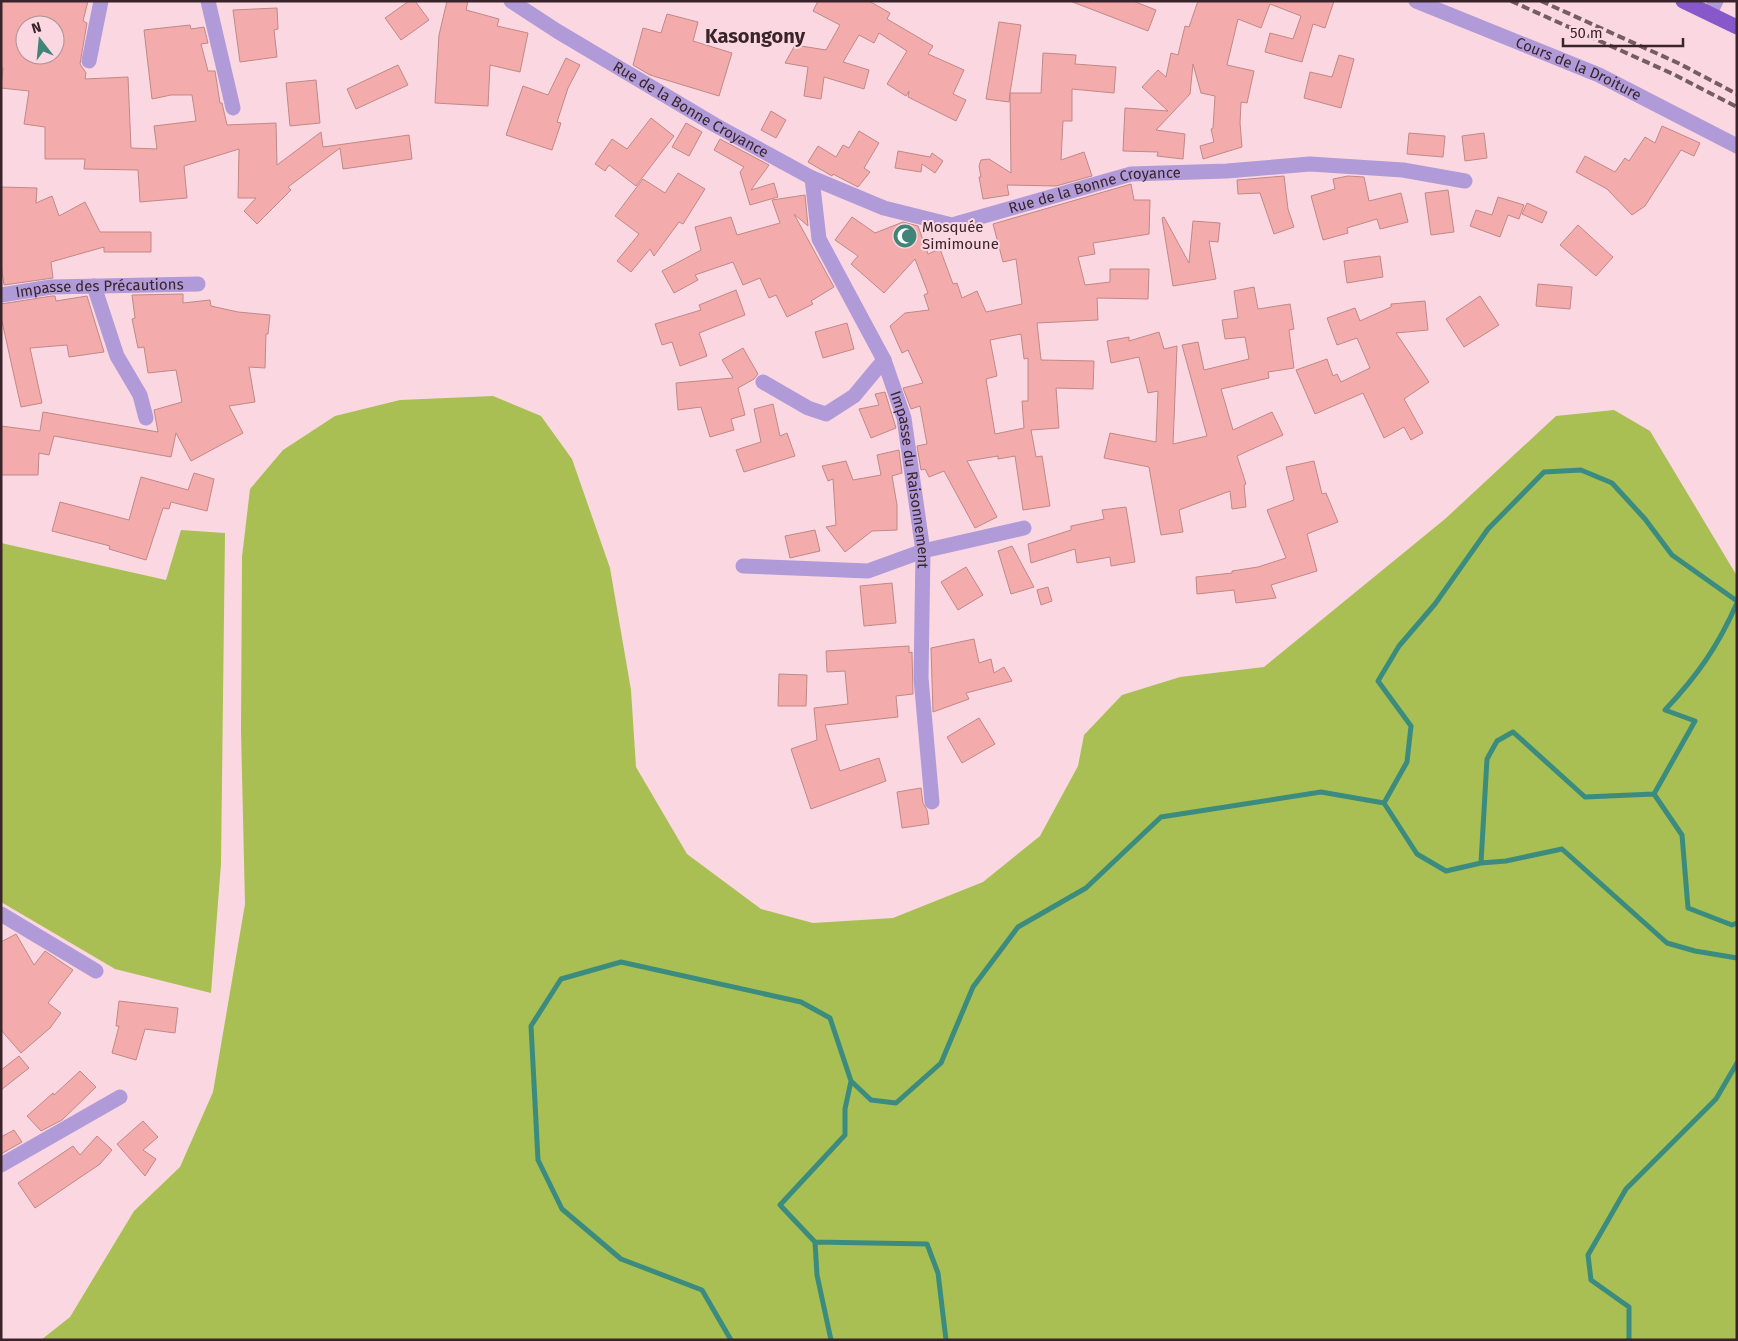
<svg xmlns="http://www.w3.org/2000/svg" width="1738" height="1341" font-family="'Fira Sans',sans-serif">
  <rect width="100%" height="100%" fill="#fbd8e1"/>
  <path fill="#a9bf54" d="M 493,396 L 541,416 L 572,459 L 610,568 L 631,690 L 636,767 L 687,854 L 761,909 L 813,923 L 893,918 L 983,882 L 1040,836 L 1078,766 L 1084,735 L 1122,695 L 1180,677 L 1264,667 L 1445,519 L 1556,416 L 1614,410 L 1650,431 L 1737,576 L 1737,1340 L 41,1340 L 70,1317 L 134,1211 L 180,1167 L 213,1092 L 245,904 L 241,731 L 242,557 L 250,489 L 283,450 L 335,416 L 400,400 Z
    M 181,530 L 225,533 L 221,864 L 211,993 L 115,969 L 1,902 L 1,543 L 166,580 Z"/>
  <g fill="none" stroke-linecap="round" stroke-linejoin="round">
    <path stroke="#3b8c7f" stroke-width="5" d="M 1654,794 L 1695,721 L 1665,710 C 1698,675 1718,646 1737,603
      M 1384,803 L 1407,762 L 1411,726 L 1378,681 L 1399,646 L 1435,604 L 1488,529 L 1544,472 L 1581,470 L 1612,483 L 1645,519 L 1672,555 L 1737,601
      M 1481,863 L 1506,861 L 1562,849 L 1667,943 L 1695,951 L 1737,958
      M 815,1242 L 927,1244 L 938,1273 L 946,1340
      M 731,1340 L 702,1290 L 621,1259 L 562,1209 L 538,1160 L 531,1026 L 561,979 L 621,962 L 801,1002 L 830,1018 L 851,1081 L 871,1100 L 896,1103 L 941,1063 L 973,987 L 1018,927 L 1086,888 L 1161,817 L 1321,792 L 1384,803 L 1417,854 L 1446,871 L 1481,863 L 1487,759 L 1497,741 L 1513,732 L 1585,797 L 1654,794 L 1682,835 L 1688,908 L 1732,925 L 1737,923
      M 831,1340 L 817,1275 L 815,1242 L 780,1205 L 845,1135 L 845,1109 L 851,1081
      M 1629,1340 L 1629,1307 L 1591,1280 L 1588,1255 L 1626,1189 L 1716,1099 L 1737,1063"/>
  </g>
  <path fill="#f3acab" stroke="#c08887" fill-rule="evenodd" d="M 1,1 L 88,1 L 83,21 L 87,23 L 80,64 L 86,73 L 85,79 L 128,77 L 131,148 L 157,149 L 154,126 L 196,121 L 192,95 L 171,95 L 152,99 L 144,30 L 190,25 L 191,29 L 204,27 L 208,43 L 201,44 L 208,71 L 215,71 L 220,103 L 222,103 L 227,125 L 276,123 L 277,165 L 321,132 L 323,147 L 409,135 L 412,159 L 343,169 L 340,148 L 288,187 L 291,190 L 257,224 L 244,211 L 256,198 L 238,198 L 239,149 L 184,166 L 187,198 L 140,202 L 138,170 L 84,169 L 85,159 L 45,159 L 45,127 L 24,124 L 29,91 L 1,88 L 3,68 L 1,68 ZM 25,25 L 55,25 L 55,55 L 25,55 Z
    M 409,1 L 415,1 L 429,20 L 401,40 L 385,18 Z
    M 447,1 L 468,1 L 466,10 L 499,19 L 497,26 L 528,33 L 520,72 L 490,65 L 488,106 L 435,103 L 439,35 Z
    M 818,1 L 869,1 L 890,13 L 887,19 L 933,46 L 928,54 L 964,70 L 953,94 L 966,100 L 956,121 L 908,97 L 909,91 L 906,96 L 887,84 L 907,51 L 879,33 L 874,43 L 859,35 L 843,62 L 869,70 L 864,89 L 824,77 L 821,99 L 804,96 L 808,67 L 785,63 L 795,45 L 826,50 L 840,25 L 813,11 Z
    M 1070,1 L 1133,1 L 1156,10 L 1148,31 Z
    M 1198,1 L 1334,1 L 1325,28 L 1313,24 L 1302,62 L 1265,52 L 1270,33 L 1293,39 L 1301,16 L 1270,4 L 1261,28 L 1238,19 L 1227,65 L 1254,71 L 1247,103 L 1241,102 L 1240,123 L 1242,147 L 1203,159 L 1200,146 L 1214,142 L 1211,129 L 1213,128 L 1215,96 L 1201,93 L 1193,64 L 1190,94 L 1156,130 L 1185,134 L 1183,159 L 1157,156 L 1158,152 L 1123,151 L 1125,108 L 1168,111 L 1142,87 L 1158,70 L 1166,77 L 1171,53 L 1178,55 L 1185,26 L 1189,27 Z
    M 277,8 L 278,29 L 274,30 L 277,57 L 240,62 L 233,10 Z
    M 667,14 L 698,22 L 693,41 L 732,53 L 719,96 L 650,75 L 633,65 L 643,28 L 661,33 Z
    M 999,22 L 1021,25 L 1010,93 L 1041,93 L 1043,53 L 1076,55 L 1075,64 L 1116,67 L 1114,93 L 1072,89 L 1072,121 L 1063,121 L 1061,160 L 1084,152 L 1092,176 L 1056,186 L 1007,185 L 1009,195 L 983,199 L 979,177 L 981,177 L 979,166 L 981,160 L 989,159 L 1011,173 L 1010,93 L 1009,102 L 986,99 Z
    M 1339,55 L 1354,59 L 1341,108 L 1304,98 L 1310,72 L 1332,77 Z
    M 566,58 L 580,65 L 568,88 L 557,122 L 561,123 L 552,150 L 506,135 L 523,86 L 548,95 Z
    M 398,65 L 408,85 L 356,109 L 347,89 Z
    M 316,80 L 320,123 L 290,126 L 286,83 Z
    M 771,111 L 786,120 L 776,138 L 761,130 Z
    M 651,118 L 674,136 L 636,186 L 609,165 L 605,171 L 595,164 L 612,139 L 627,149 Z
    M 686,123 L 702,132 L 689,156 L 672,147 Z
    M 1662,126 L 1700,143 L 1694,156 L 1681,150 L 1645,206 L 1632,215 L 1607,189 L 1576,172 L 1585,156 L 1615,172 L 1625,158 L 1629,161 L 1645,137 L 1655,143 Z
    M 859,131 L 879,143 L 864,168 L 870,172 L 858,187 L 833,174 L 832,176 L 808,162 L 818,146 L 836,157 L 843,145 L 849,148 Z
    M 1409,133 L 1445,136 L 1443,157 L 1407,154 Z
    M 1484,133 L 1487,158 L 1465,161 L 1462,136 Z
    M 720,139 L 769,165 L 751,190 L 774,183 L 778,197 L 750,205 L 740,172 L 744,167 L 714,150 Z
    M 898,151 L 930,157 L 932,153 L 943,161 L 935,173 L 922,164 L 921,172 L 895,168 Z
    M 678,173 L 705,189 L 683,224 L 679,222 L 654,256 L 650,249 L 631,272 L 617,261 L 639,234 L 615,216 L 643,179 L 665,193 Z
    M 1284,176 L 1288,209 L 1294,227 L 1274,234 L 1260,193 L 1238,194 L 1237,180 Z
    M 1348,176 L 1364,177 L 1369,201 L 1401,193 L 1408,222 L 1380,229 L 1377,219 L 1347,228 L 1348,233 L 1323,240 L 1311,196 L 1335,189 L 1333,179 Z
    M 1131,184 L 1134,200 L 1150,200 L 1149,234 L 1093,243 L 1095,254 L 1078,257 L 1085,285 L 1110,282 L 1110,269 L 1149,269 L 1148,299 L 1097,298 L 1098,320 L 1037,323 L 1041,360 L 1094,361 L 1093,389 L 1056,388 L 1059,428 L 1031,430 L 1036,457 L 1042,456 L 1050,506 L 1023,510 L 1015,456 L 998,459 L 998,456 L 967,461 L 997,517 L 975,528 L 944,471 L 929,477 L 925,469 L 921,470 L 917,446 L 927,444 L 920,406 L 911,409 L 903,388 L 923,383 L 908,350 L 902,353 L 890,326 L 905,313 L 929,310 L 924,295 L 928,293 L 915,259 L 884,293 L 851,264 L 858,256 L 835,240 L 852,217 L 875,233 L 903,222 L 918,226 L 928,254 L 940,249 L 953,284 L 957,283 L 962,298 L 977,291 L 986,312 L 1022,304 L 1016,259 L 1003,262 L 993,224 ZM 1021,334 L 1024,359 L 1028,358 L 1028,401 L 1022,401 L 1024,428 L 995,434 L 986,379 L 997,376 L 990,340 Z
    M 1,187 L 37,188 L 36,203 L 52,196 L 59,216 L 85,202 L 100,232 L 151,232 L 151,252 L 104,252 L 104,247 L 51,262 L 53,278 L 4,285 L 1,265 Z
    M 1448,190 L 1454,232 L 1431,235 L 1425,193 Z
    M 805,195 L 808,226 L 794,214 L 834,287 L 811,301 L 813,304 L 787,317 L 776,295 L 769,298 L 760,278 L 743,285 L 733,262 L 695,275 L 698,280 L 674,293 L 662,271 L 701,250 L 695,227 L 731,217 L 737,235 L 780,223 L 772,200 Z
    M 1498,197 L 1524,205 L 1519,219 L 1508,215 L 1500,237 L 1470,226 L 1476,210 L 1492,215 Z
    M 1527,203 L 1547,212 L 1542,223 L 1522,214 Z
    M 1164,217 L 1189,263 L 1193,221 L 1220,223 L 1218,242 L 1209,241 L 1216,279 L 1173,286 L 1162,218 Z
    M 1578,225 L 1613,257 L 1596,276 L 1560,245 Z
    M 1380,256 L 1383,277 L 1347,283 L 1344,261 Z
    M 1538,284 L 1572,287 L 1570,309 L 1536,306 Z
    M 1254,287 L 1258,309 L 1290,304 L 1294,329 L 1289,330 L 1294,368 L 1268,372 L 1269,378 L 1221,389 L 1233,430 L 1272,412 L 1283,435 L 1237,456 L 1246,484 L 1244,485 L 1246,507 L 1232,509 L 1230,491 L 1179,510 L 1183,532 L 1161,535 L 1149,467 L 1104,458 L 1110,433 L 1156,442 L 1158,391 L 1148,393 L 1139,357 L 1111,363 L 1107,341 L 1129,337 L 1129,341 L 1159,332 L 1164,349 L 1177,346 L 1173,444 L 1207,436 L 1182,345 L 1198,342 L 1204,370 L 1249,359 L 1245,337 L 1225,339 L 1222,320 L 1238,318 L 1234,291 Z
    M 736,290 L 745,315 L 699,333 L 707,356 L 680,366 L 672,342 L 662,345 L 655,324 L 701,310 L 699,305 Z
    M 183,294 L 183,303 L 210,300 L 211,306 L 238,312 L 270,315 L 268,334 L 266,334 L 265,368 L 249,367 L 255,402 L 229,406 L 243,433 L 191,461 L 176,433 L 171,457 L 54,436 L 49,455 L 39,453 L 38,475 L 1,475 L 1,426 L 40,431 L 43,412 L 158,432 L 154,410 L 182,402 L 176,370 L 148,373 L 144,347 L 138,348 L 132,319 L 135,318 L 132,295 Z
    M 52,296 L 55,296 L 56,301 L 87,296 L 104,352 L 69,357 L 67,345 L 30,348 L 42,403 L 21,407 L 1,317 L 1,304 Z
    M 1480,296 L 1499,325 L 1464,347 L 1446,319 Z
    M 1425,301 L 1428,330 L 1396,333 L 1429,382 L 1404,399 L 1423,433 L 1411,440 L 1404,427 L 1384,438 L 1363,393 L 1315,414 L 1296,370 L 1327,359 L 1333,376 L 1337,374 L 1341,382 L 1370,368 L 1357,338 L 1337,345 L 1327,318 L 1355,308 L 1360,321 L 1391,307 L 1391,304 Z
    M 847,323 L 854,349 L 823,358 L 815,332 Z
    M 743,348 L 758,374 L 754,379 L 738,388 L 745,415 L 731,419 L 734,430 L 710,437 L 701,407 L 678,410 L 676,383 L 733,378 L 722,360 Z
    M 885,392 L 896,428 L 871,438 L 859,409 L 879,405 L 875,394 Z
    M 773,404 L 780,436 L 787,433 L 795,456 L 744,472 L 736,450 L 761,442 L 754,409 Z
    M 899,450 L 902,473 L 892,476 L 897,505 L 897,530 L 872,531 L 845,552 L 826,527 L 836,525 L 833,479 L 828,481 L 822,466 L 846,461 L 853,480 L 881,475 L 877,455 Z
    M 1314,461 L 1322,494 L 1326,493 L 1338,522 L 1307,534 L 1317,571 L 1271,585 L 1276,598 L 1236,603 L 1234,590 L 1197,594 L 1196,577 L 1232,573 L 1232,571 L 1258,567 L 1286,558 L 1267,510 L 1294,500 L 1286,467 Z
    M 194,473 L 214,479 L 207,511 L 171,502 L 169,509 L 163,508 L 146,560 L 109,549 L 110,546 L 52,531 L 60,502 L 129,520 L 141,477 L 188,490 Z
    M 1126,507 L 1135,562 L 1111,566 L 1110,557 L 1077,563 L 1075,549 L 1031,563 L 1028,544 L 1071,530 L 1071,526 L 1104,519 L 1102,510 Z
    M 815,530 L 820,551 L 790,558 L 785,536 Z
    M 1012,546 L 1034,587 L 1011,594 L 998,551 Z
    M 966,567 L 983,595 L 958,610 L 941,582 Z
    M 892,583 L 896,623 L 864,626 L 860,586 Z
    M 1048,587 L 1052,601 L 1041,605 L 1037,590 Z
    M 974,639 L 979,663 L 991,659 L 994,673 L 1004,667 L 1012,681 L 966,693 L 969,699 L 933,712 L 931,648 Z
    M 909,646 L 909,653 L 912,652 L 913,694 L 896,696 L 898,717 L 825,725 L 840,771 L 879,758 L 886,781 L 811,809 L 791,749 L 817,740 L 814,708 L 848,704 L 845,671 L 827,672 L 826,651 Z
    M 779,674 L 807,675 L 806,706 L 778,706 Z
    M 979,718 L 995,744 L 962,763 L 947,737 Z
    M 921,788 L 923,803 L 927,810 L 929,824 L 902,828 L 897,792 Z
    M 16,934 L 34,965 L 45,951 L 73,970 L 48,1003 L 61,1013 L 50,1028 L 21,1053 L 1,1030 L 1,942 Z
    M 119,1001 L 178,1008 L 175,1033 L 145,1029 L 136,1060 L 112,1053 L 119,1026 L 116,1026 Z
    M 19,1056 L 29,1068 L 1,1090 L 1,1070 Z
    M 80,1071 L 96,1087 L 62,1120 L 41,1131 L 27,1116 L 53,1093 L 54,1095 Z
    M 143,1121 L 158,1137 L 143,1150 L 156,1159 L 145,1176 L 117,1144 Z
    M 14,1130 L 22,1142 L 1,1154 L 1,1137 Z
    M 97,1136 L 112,1150 L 100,1164 L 35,1208 L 18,1183 L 73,1146 L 80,1155 Z"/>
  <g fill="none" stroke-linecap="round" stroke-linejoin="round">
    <g stroke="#b09bd8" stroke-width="15">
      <path d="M 208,1 L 233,108"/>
      <path id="s1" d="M 511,1 L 557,31 L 715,125 L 812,178 L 884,208 L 952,225 L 1131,174 L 1227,171 L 1310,164 L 1403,170 L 1465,181"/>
      <path id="s2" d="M 1416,1 L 1599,75 L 1737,146"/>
      <path d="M 1710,13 L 1716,1"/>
      <path d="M 89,61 L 101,1"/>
      <path id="s3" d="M 812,178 L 819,239 L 884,360 L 904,418 L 923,551 L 921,678 L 932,802"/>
      <path d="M 94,286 L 117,356 L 140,395 L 146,418"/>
      <path id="s4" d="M 1,295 L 51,287 L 198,284"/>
      <path d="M 763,382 L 808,408 L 826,414 L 854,396 L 884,360"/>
      <path d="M 743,566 L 868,571 L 923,551 L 1024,528"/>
      <path d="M 1,914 L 96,971"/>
      <path d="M 1,1165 L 120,1097"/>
    </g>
    <path stroke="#8658c9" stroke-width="15" d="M 1683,1 L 1737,27"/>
    <path stroke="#765c64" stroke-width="4" stroke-dasharray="8 4" stroke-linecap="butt" d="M 1511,1 L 1673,74 L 1737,107
      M 1541,1 L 1678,63 L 1737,94"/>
  </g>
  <defs>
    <symbol id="mosque-disc" viewBox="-11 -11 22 22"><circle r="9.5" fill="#418578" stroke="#fbd8e1"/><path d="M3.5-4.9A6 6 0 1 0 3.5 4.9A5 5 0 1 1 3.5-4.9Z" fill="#fff"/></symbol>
  </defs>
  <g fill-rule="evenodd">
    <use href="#mosque-disc" x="891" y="222" width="28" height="28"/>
  </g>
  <g text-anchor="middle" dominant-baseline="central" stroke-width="4" stroke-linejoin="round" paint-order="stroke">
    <g font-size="15" fill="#3a242b" stroke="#fbd8e1">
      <text stroke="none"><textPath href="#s2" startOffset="176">Cours de la Droiture</textPath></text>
      <text stroke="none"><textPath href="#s1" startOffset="210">Rue de la Bonne Croyance</textPath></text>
      <text stroke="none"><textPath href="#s1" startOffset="645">Rue de la Bonne Croyance</textPath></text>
      <text stroke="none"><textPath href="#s4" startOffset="99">Impasse des Précautions</textPath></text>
      <text stroke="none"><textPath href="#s3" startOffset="322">Impasse du Raisonnement</textPath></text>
    </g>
    <g font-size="15" fill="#3a242b" stroke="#fbd8e1" text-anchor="start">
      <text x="922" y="227">Mosquée<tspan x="922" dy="17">Simimoune</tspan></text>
    </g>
    <g font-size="20" font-weight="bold" fill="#3a242b" stroke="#fbd8e1">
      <text x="755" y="36">Kasongony</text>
    </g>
  </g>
  <rect width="1738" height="1341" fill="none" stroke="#3a242b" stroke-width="5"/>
  <g transform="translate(40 40) rotate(344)"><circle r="24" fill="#fbd8e1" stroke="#ae9098"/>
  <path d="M0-4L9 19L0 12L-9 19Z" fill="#418578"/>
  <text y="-8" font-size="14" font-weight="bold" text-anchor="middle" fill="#3a242b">N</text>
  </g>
  <path d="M1563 38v8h120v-8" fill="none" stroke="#3a242b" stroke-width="2.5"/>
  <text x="1570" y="38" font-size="15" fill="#3a242b" stroke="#fbd8e1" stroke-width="4" paint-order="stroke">50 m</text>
</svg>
